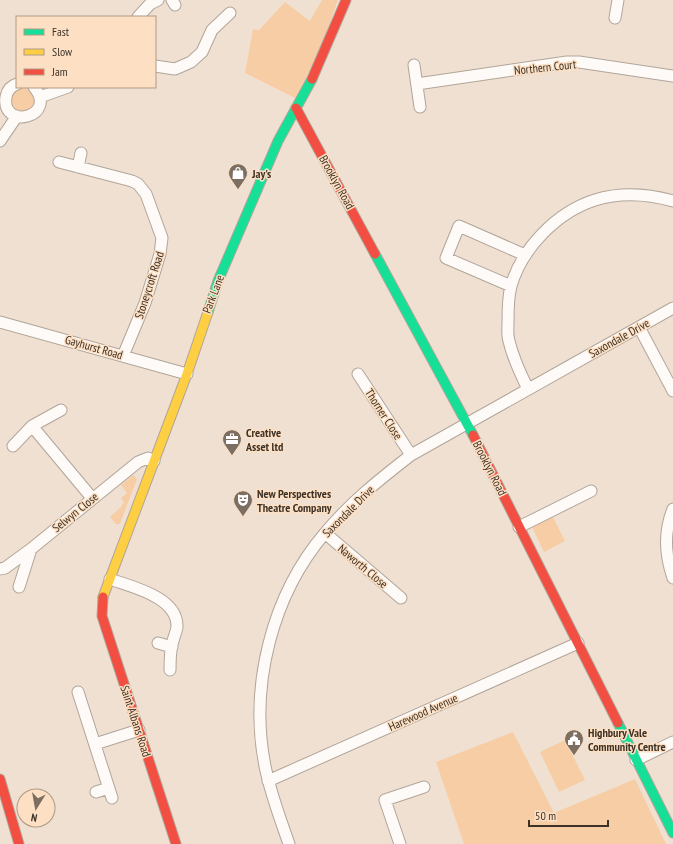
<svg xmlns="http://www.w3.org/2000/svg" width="673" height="844" font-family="'PT Sans Narrow',sans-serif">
  <rect width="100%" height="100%" fill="#f0e0d1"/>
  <path fill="#f7cda5" d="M 322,0 L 338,0 L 319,53 L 295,98 L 245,73 L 253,29 L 259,30 L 285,2 L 310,21 Z
    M11 100a12 12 0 1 1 24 0a12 12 0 1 1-24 0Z
    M 133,475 L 137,479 L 120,524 L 116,524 L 110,517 L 121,507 L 124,502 L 121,498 L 127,493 L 121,485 Z
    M 553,517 L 565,541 L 544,552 L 532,527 Z
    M 513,732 L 554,813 L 635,779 L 666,844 L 464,844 L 436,762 Z
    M 565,740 L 585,780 L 559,792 L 540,752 Z"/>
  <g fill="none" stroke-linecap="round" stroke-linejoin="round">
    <defs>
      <path id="street" d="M 172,0 L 175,5
        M 138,17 L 150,4 L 158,0
        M 615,18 L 618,0
        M 414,65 L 420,107
        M 155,66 L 175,69 L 191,62 L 202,52 L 212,30 L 230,13
        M 17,84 C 11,86 7,91 6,97 C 1,131 59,117 34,87
        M 417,84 L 567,62 L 579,62 L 673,76
        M 40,97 L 68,87
        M 0,141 L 17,116
        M 59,162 L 132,181 L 138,184 L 146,194 L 162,238 L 160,254 L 145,303 L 123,356
        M 78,167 L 81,153
        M 511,286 L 446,258 L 459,226 L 525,255
        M 0,322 L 187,374
        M 639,327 L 673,391
        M 358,374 L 411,455
        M 528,389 C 520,373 513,358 509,341 C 507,335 508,328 508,322 C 508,311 508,297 511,286 C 522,248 557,212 595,200 C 621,192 648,194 673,201
        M 32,426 L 92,498
        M 13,446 L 32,426 L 61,410
        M 673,509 C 664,531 665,555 673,578
        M 519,527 L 591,491
        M 325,533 L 401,598
        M 0,569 L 5,568 L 31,549
        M 110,579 C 132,587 178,597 177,627 C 176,633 173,639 172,645 C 170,653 170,662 170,670
        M 19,587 L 31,549 L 138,462 L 148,458 L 154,461
        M 158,643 L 172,647
        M 78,692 L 112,798
        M 95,744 L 139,730
        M 636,760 L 673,742
        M 268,781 L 578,643
        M 96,792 L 109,788
        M 289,844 C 280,818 270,792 265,766 C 249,686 272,595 325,533 C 350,503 380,479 411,455 L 673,308
        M 400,844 L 385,800 L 424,787"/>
      <path id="fast" d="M 375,254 L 473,435
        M 208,312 L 218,281 L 278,141 L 312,79
        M 618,723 L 673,833"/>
      <path id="slow" d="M 103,597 L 187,374 L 208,312"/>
      <path id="jam" d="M 312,79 L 346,0
        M 296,108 L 375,254
        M 473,435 L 618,723
        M 103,597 L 102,616 L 176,844
        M 0,779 L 19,844"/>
    </defs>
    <use href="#street" stroke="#b1a599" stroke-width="13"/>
    <use href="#fast" stroke="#b1a599" stroke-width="11"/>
    <use href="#slow" stroke="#b1a599" stroke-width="11"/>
    <use href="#jam" stroke="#b1a599" stroke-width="11"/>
    <use href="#street" stroke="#fdfaf8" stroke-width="11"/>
    <use href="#fast" stroke="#16e098" stroke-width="9"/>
    <use href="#slow" stroke="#ffcf43" stroke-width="9"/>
    <use href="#jam" stroke="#f24e42" stroke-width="9"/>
  </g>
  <defs>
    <symbol id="shop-pin" viewBox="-11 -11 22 30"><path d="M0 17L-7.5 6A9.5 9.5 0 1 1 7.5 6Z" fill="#7c6f62" stroke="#fde0c4"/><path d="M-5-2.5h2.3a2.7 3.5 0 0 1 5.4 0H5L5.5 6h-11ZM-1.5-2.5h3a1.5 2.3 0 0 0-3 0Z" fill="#fff"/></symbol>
    <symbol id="office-pin" viewBox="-11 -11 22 30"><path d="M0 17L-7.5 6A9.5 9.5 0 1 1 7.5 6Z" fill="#7c6f62" stroke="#fde0c4"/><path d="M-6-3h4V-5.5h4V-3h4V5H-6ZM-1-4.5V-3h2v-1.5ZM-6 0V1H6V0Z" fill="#fff"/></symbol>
    <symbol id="theatre-pin" viewBox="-11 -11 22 30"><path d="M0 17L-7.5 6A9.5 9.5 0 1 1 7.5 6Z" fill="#7c6f62" stroke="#fde0c4"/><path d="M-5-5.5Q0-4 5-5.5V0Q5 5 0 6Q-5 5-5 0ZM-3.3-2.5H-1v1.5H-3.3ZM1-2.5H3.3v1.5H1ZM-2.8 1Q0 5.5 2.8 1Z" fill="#fff"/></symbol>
    <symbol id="civic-pin" viewBox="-11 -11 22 30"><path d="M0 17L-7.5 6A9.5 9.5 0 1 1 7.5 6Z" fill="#7c6f62" stroke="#fde0c4"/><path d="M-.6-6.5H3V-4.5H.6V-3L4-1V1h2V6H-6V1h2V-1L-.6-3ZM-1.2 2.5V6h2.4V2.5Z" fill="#fff"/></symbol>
  </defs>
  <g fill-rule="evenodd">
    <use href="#shop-pin" x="227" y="162" width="22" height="30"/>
    <use href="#office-pin" x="221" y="428" width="22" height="30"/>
    <use href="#theatre-pin" x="232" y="489" width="22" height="30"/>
    <use href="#civic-pin" x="563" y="728" width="22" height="30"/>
  </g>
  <g text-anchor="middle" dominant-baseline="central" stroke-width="3" stroke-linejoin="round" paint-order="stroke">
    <g font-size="12" fill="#3d3227" stroke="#fde0c4">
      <text transform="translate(545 67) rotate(-6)">Northern Court</text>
      <text transform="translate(337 182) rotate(61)">Brooklyn Road</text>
      <text transform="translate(149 285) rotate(-72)">Stoneycroft Road</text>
      <text transform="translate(213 294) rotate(-69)">Park Lane</text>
      <text transform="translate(619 338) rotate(-29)">Saxondale Drive</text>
      <text transform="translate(94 347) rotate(16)">Gayhurst Road</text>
      <text transform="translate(384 414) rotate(57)">Thorner Close</text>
      <text transform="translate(490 468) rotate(63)">Brooklyn Road</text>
      <text transform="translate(348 511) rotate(-45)">Saxondale Drive</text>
      <text transform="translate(75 512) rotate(-39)">Selwyn Close</text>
      <text transform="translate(363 566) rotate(40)">Naworth Close</text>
      <text transform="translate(423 712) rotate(-24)">Harewood Avenue</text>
      <text transform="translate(136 721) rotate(72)">Saint Albans Road</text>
    </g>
    <g font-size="12" font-weight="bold" fill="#3d3227" stroke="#fde0c4" text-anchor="start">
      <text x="252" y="173">Jay's</text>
      <text x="246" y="432">Creative<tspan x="246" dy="14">Asset ltd</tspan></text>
      <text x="257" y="493">New Perspectives<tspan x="257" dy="14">Theatre Company</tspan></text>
      <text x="588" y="732">Highbury Vale<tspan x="588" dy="14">Community Centre</tspan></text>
    </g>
  </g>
  <rect x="16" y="16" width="140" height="72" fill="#fde0c4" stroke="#b09a85"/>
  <rect x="24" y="29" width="20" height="6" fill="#16e098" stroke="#b09a85"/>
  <text x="52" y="36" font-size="12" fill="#3d3227">Fast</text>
  <rect x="24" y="49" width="20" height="6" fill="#ffcf43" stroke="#b09a85"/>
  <text x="52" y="56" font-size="12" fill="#3d3227">Slow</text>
  <rect x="24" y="69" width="20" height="6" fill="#f24e42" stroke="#b09a85"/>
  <text x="52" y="76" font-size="12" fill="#3d3227">Jam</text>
  <g transform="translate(36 808) rotate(191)"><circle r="19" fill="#fde0c4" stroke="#b09a85"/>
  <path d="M0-3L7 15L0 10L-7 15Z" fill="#7c6f62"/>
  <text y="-6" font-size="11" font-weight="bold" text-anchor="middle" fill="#3d3227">N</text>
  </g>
  <path d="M529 820v6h79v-6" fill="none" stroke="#3d3227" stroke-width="2"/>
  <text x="535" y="820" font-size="12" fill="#3d3227" stroke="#fde0c4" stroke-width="3" paint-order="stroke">50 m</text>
</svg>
